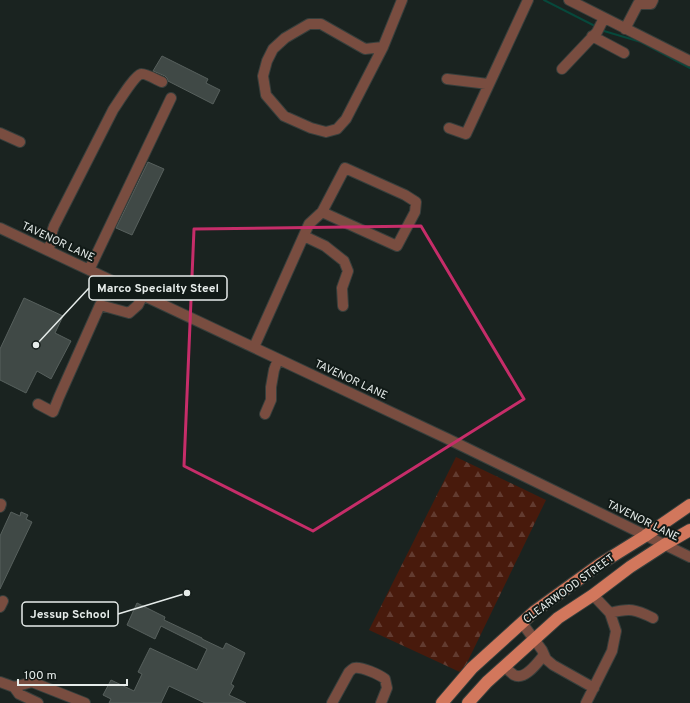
<svg xmlns="http://www.w3.org/2000/svg" width="690" height="703" font-family="Overpass,sans-serif">
  <defs>
    <pattern id="forest-firs" width="22" height="20" patternUnits="userSpaceOnUse"><rect width="22" height="20" fill="#481a0c"/><path d="M5 1l3.5 6h-7zM16 11l3.5 6h-7z" fill="#623b30"/></pattern>
  </defs>
  <rect width="100%" height="100%" fill="#1a2320"/>
  <path fill="url(#forest-firs)" d="M 456,457 L 546,500 L 462,673 L 369,630 Z"/>
  <g fill="none" stroke-linecap="round" stroke-linejoin="round">
    <path stroke="#07483b" stroke-width="2" d="M 544,0 L 593,25
      M 604,31 L 641,42 L 690,68"/>
  </g>
  <path fill="#404946" stroke="#57605d" d="M 162,56 L 208,79 L 206,83 L 220,90 L 213,104 L 168,81 L 167,78 L 165,76 L 153,71 Z
    M 148,162 L 164,169 L 132,235 L 116,228 Z
    M 24,298 L 63,316 L 55,333 L 71,341 L 51,379 L 37,371 L 26,393 L 0,380 L 0,349 Z
    M 11,512 L 20,516 L 21,512 L 28,515 L 26,519 L 32,522 L 0,589 L 0,536 Z
    M 137,603 L 165,617 L 164,620 L 202,638 L 202,639 L 223,649 L 226,643 L 245,653 L 231,684 L 234,686 L 229,695 L 246,703 L 205,703 L 169,686 L 161,703 L 109,703 L 111,699 L 103,695 L 111,680 L 134,691 L 142,674 L 138,672 L 150,648 L 197,670 L 207,649 L 161,626 L 155,639 L 127,625 Z"/>
  <g fill="none" stroke-linecap="round" stroke-linejoin="round">
    <defs>
      <path id="minor" d="M 569,0 L 690,61
        M 625,29 L 638,4 L 651,4 L 653,0
        M 592,36 L 624,53
        M 383,47 L 365,49 L 321,24 L 309,24 L 285,38 L 273,49 L 267,61 L 263,76 L 266,95 L 284,116 L 311,128 L 326,132 L 337,129 L 346,119 L 383,47 L 402,0
        M 562,69 L 597,32 L 604,18
        M 447,79 L 488,84
        M 449,128 L 466,134 L 528,0
        M 0,133 L 20,142
        M 0,228 L 448,439 L 690,557
        M 304,236 L 325,246 L 344,261 L 348,271 L 342,288 L 343,306
        M 48,250 L 52,240 L 52,232 L 54,226 L 113,110 C 118,103 134,76 141,74 C 145,73 157,80 162,82
        M 89,270 L 171,98
        M 254,347 L 309,224 L 322,212 L 345,168 L 405,195 L 416,202 L 415,212 L 397,246 L 322,212
        M 38,404 L 53,412 L 59,397 L 100,305 L 129,313 L 138,305 L 143,295
        M 265,414 L 271,400 L 271,387 L 274,370 L 278,359
        M 0,507 L 1,504
        M 0,607 L 3,601
        M 610,613 C 630,608 635,609 653,618
        M 522,623 L 542,650 L 546,659 L 553,665 L 594,688
        M 505,666 C 507,669 511,673 514,675 C 525,681 538,662 544,655
        M 0,682 L 14,687 L 32,682 L 85,703
        M 14,687 L 19,694 L 38,703
        M 332,703 L 349,672 C 351,670 352,669 354,668 C 361,666 380,675 385,679 L 387,688 L 381,703
        M 586,703 L 612,651 L 616,631 L 610,613 L 593,595"/>
      <path id="major" d="M 442,703 L 472,668 L 535,611 L 600,564 L 645,536 L 690,505
        M 468,703 L 487,682 L 558,618 L 593,595 L 630,567 L 664,545 L 690,530"/>
    </defs>
    <use href="#minor" stroke="#373f3c" stroke-width="12"/>
    <use href="#major" stroke="#373f3c" stroke-width="14"/>
    <use href="#minor" stroke="#794d40" stroke-width="10"/>
    <use href="#major" stroke="#d2775c" stroke-width="12"/>
  </g>
  <path fill="none" stroke="#c62d69" stroke-width="3" stroke-linejoin="round" d="M 421,226 L 524,399 L 313,531 L 184,466 L 194,229 Z"/>
  <g text-anchor="middle" dominant-baseline="central" stroke-width="4" stroke-linejoin="round" paint-order="stroke">
    <g font-size="11" fill="#e6ecea" stroke="#111a17">
      <text transform="translate(58 242) rotate(25)">TAVENOR LANE</text>
      <text transform="translate(351 380) rotate(25)">TAVENOR LANE</text>
      <text transform="translate(643 521) rotate(26)">TAVENOR LANE</text>
      <text transform="translate(569 589) rotate(-36)">CLEARWOOD STREET</text>
    </g>
  </g>
  <path fill="none" stroke="#e6ecea" stroke-width="1.5" d="M36 345L89 288M187 593L118 614"/>
  <g fill="#e6ecea" stroke="#111a17" stroke-width="1.5">
    <circle cx="36" cy="345" r="4"/>
    <circle cx="187" cy="593" r="4"/>
  </g>
  <g fill="#111a17" stroke="#e6ecea" stroke-width="1.5">
    <rect x="89" y="276" width="138" height="24" rx="4"/>
    <rect x="22" y="602" width="96" height="24" rx="4"/>
  </g>
  <g font-size="12" text-anchor="middle" font-weight="bold" fill="#e6ecea">
    <text x="158" y="292">Marco Specialty Steel</text>
    <text x="70" y="618">Jessup School</text>
  </g>
  <path d="M18 679v6h109v-6" fill="none" stroke="#e6ecea" stroke-width="2"/>
  <text x="24" y="679" font-size="12" fill="#e6ecea" stroke="#111a17" stroke-width="3" paint-order="stroke">100 m</text>
</svg>
